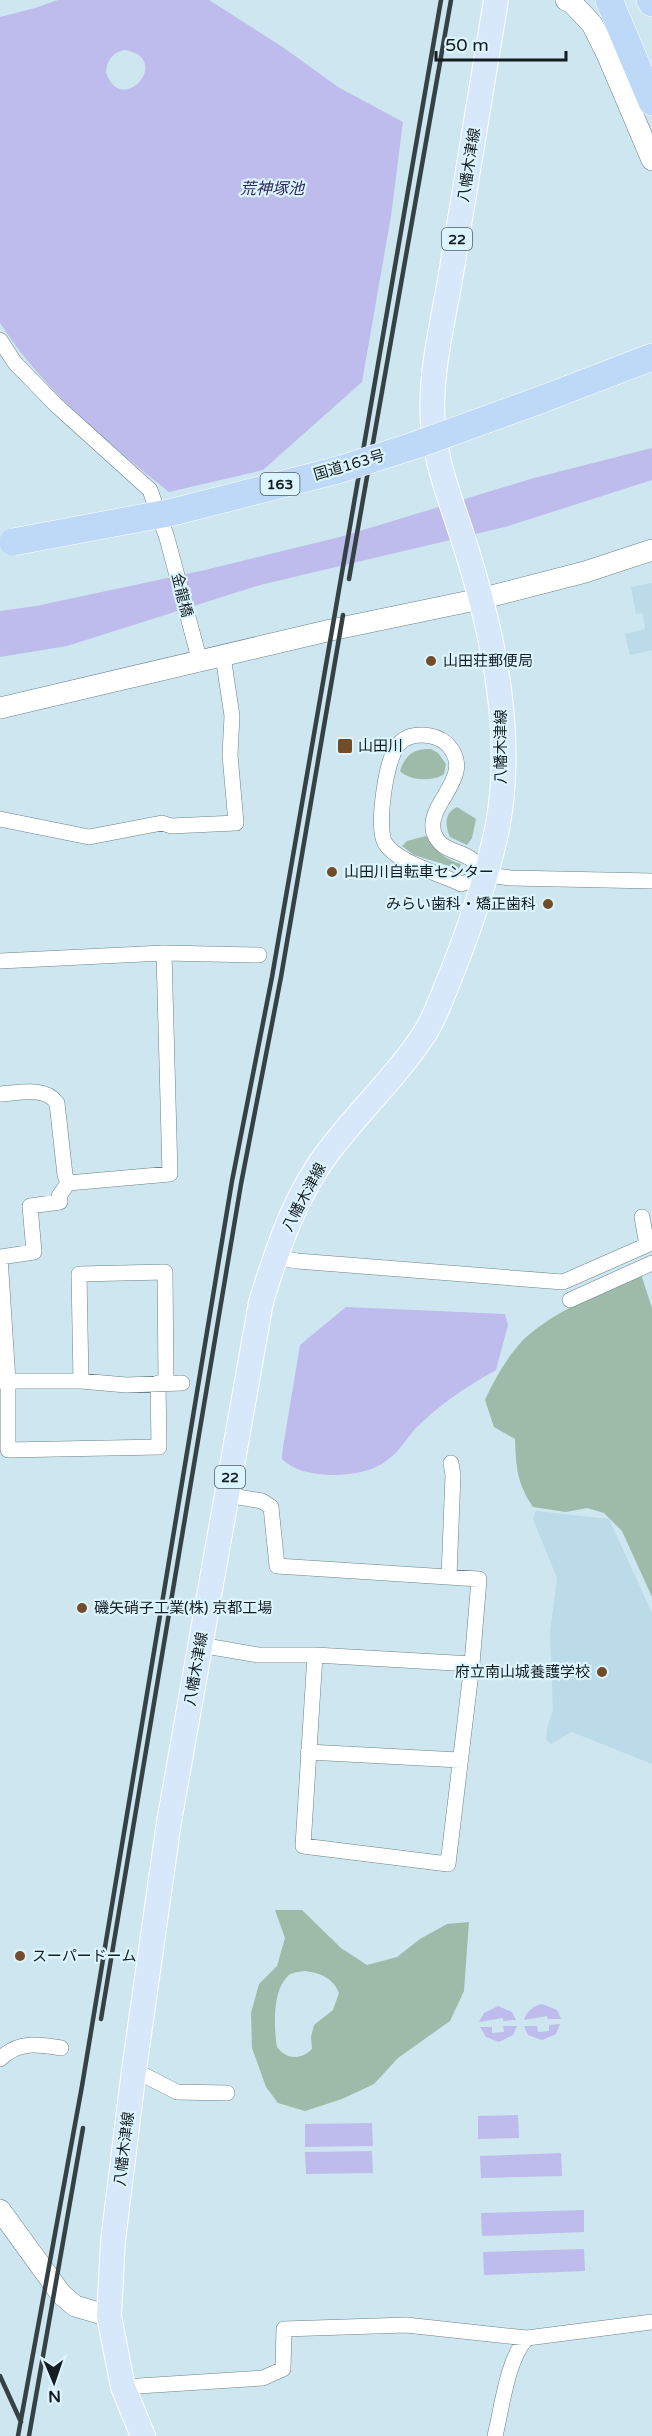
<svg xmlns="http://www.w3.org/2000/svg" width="652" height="2436" font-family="'Varela Round','Noto Sans JP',sans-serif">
  <rect width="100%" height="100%" fill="#cee6ef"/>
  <path fill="#badbe7" d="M 652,583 L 652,650 L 630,655 L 625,634 L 645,629 L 643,613 L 636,614 L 631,587 Z
    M 536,1511 L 609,1519 L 652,1613 L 652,1764 L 572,1732 L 551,1744 L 546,1739 L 547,1728 L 553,1710 L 550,1633 L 557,1578 L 533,1519 Z"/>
  <path fill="#9ebba9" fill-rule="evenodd" d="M 431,749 L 438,753 L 446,764 L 444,774 C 433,782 410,781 400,771 C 405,755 414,748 431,749 Z
    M 457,807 L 476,819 L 472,838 L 467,845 L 450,837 C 445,826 444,813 457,807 Z
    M 426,836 C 435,850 444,859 461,864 L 459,869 L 414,855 L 402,846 L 407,841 Z
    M 641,1274 L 652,1308 L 652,1597 L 622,1531 L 604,1513 L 587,1508 L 566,1512 L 533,1507 C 517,1483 516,1468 515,1439 L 494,1427 L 485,1400 C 495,1378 512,1348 531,1333 C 563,1307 605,1291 641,1274 Z
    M 275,1910 L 302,1910 L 341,1948 L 367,1965 L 397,1957 L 420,1939 L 447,1924 L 469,1922 L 464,1991 L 450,2021 L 398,2058 L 374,2084 L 342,2099 L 305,2111 L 278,2103 L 266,2087 L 252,2048 L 251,2013 L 259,1984 L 277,1966 L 285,1938 ZM 305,1971 C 321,1973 333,1978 339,1993 L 333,2010 L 314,2025 L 311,2037 L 312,2049 C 301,2060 287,2060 277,2047 C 274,2028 272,1992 287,1977 C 291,1972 299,1972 305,1971 Z"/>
  <path fill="#bdbcec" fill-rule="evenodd" d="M 58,0 L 209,0 L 284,48 L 338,87 L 403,122 L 391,216 L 362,382 L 263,470 L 169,492 C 107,442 44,391 0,323 L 0,17 L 35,8 ZM 125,50 C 174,58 121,119 106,72 C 107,60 113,52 125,50 Z
    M 652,448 L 652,480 L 505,527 L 260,585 L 67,646 L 0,657 L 0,611 L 36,606 L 205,570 L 340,537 L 534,478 Z
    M 346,1307 L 505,1314 L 508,1325 L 496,1370 C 467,1386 437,1406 414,1430 C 405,1441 398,1453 386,1461 C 363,1479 303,1481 282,1459 L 283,1447 L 300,1345 Z
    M 542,2004 L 557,2010 L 561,2019 L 548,2019 L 547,2016 L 524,2020 C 527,2011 533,2006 542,2004 Z
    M 498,2006 L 512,2012 L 516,2020 L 503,2021 L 503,2018 L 479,2022 L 484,2013 Z
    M 560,2024 L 556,2034 L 542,2040 L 528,2035 L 524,2026 L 537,2026 L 538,2032 L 549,2031 L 549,2025 Z
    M 503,2026 L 517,2026 L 513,2035 L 499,2042 L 486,2037 L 480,2027 L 492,2027 L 492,2033 L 504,2032 Z
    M 518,2115 L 519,2138 L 478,2139 L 478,2116 Z
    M 372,2123 L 373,2146 L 305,2147 L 305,2124 Z
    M 372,2151 L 373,2173 L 306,2174 L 305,2152 Z
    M 561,2153 L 562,2176 L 481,2178 L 480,2156 Z
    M 584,2210 L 584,2232 L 482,2236 L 481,2213 Z
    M 584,2249 L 585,2271 L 484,2275 L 483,2252 Z"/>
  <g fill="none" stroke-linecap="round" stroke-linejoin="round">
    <defs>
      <path id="street" d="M 0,340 L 15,363 L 56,405 L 150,490 L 167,538 L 200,662
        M 0,819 L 89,837 L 162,823 L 171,826 L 236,823 L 230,755 L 232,716 L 223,656
        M 487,875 C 482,870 477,863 471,859 C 459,850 440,851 434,833 C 424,804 478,776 447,744 C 440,738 431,735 422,735 C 413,735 404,737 398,745 C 386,759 376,827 385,843 C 396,862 441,874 461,884 L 487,875 L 511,878 L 652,881
        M 0,961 L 164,953 L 259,955
        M 0,1094 C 19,1093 45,1086 57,1103 L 65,1175 L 68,1183 L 170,1174 L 164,953
        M 68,1183 L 59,1196 L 60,1202 L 30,1206 L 34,1252 L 0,1257 L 8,1381 L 8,1450 L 159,1447 L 158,1383
        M 275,1257 L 297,1261 L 563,1282 L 647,1245 L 642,1217
        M 570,1300 L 652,1263
        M 0,1381 L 81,1381 L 126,1385 L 182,1383
        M 81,1381 L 79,1274 L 165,1272 L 166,1382
        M 226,1495 L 262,1501 L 271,1507 L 277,1566 L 479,1579 L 472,1664 L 448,1864 L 303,1846 L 315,1655
        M 449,1577 L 453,1475 L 451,1463
        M 200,1645 L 258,1655 L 315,1655 L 472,1664
        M 308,1752 L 459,1760
        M 0,2059 C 18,2041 38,2044 61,2048
        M 134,2070 L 177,2092 L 227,2093
        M 123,2387 L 263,2378 L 283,2369 L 284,2329 L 406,2325 L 527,2338 L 652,2322
        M 495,2436 C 502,2408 507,2359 527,2338"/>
      <path id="secondary" d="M 566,0 L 572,3 L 592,24 L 607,54 L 652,160
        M 0,708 L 331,630 L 480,599 L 585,572 L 652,550
        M 0,2210 L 61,2294 L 75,2306 L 109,2316"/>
      <path id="primary" d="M 143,2436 L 123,2387 L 109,2316 L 113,2241 L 134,2070 L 169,1822 L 261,1302 C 277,1250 295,1195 329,1151 C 359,1111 397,1076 425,1033 C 437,1014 444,991 453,970 C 472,922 488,875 498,824 C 514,734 494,638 467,551 C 455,511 436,467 433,425 C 429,374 443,323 451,274 C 466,182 481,91 496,0"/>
      <path id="highway" d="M 609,0 L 652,102
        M 650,0 L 652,3
        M 540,400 L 652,357"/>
    </defs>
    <use href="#street" stroke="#6b828a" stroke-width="16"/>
    <use href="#secondary" stroke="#6b828a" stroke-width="22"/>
    <use href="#primary" stroke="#fff" stroke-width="26"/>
    <use href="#highway" stroke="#fff" stroke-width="28"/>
    <use href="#street" stroke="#fff" stroke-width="15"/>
    <use href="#secondary" stroke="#fff" stroke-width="21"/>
    <use href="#primary" stroke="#d8e8fb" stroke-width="24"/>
    <use href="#highway" stroke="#bed8f8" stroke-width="27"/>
    <path stroke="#354145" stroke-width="4.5" d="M 349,579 L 451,0
      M 101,2019 L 241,1184 L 281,977 L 343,615
      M 0,2376 L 21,2422
      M 18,2436 L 82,2086 L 232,1181 L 272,977 L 441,0
      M 29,2436 L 83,2128"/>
    <defs>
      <path id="highway-bridge" d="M 13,542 L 173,512 L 338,470 L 416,445 L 540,400"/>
    </defs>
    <use href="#highway-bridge" stroke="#fff" stroke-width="28" stroke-linecap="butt"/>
    <use href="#highway-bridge" stroke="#bed8f8" stroke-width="27"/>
  </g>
  <g fill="#734d29" stroke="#dbf4fd" stroke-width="2">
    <circle cx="431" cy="661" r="6"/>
    <rect x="337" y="738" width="16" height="16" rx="3"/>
    <circle cx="332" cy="872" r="6"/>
    <circle cx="548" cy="904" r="6"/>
    <circle cx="82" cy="1608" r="6"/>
    <circle cx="602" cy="1672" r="6"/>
    <circle cx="20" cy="1956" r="6"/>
  </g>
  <g text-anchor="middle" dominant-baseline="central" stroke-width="4.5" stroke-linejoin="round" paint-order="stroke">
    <g fill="#dbf4fd" stroke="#505e62" stroke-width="1.5">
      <rect x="442" y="228" width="30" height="22" rx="4.5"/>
      <rect x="260.5" y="473" width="39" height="22" rx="4.5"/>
      <rect x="215" y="1466" width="30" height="22" rx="4.5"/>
    </g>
    <g font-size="14" font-weight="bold" fill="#141d20">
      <text x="457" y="239">22</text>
      <text x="280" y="484">163</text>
      <text x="230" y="1477">22</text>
    </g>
    <g font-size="15" fill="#141d20" stroke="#dbf4fd">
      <text transform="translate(469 165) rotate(-81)">八幡木津線</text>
      <text transform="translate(349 465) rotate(-16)">国道163号</text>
      <text transform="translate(182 595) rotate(76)">金龍橋</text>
      <text transform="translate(501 747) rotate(-90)">八幡木津線</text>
      <text transform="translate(304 1197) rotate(-62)">八幡木津線</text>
      <text transform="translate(196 1669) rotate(-80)">八幡木津線</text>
      <text transform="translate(124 2149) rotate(-83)">八幡木津線</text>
    </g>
    <g font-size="15" fill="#141d20" stroke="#dbf4fd" text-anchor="start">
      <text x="443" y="661">山田荘郵便局</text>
      <text x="358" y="746">山田川</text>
      <text x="344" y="872">山田川自転車センター</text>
      <text x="536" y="904" text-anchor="end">みらい歯科・矯正歯科</text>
      <text x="94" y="1608">磯矢硝子工業(株) 京都工場</text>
      <text x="590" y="1672" text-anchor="end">府立南山城養護学校</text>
      <text x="32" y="1956">スーパードーム</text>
    </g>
    <g font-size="16" font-style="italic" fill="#312962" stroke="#dbf4fd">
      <text x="272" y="189">荒神塚池</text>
    </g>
  </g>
  <g transform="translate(54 2382) rotate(178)" stroke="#dbf4fd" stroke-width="4.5" paint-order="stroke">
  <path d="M0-4.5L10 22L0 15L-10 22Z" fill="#141d20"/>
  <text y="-9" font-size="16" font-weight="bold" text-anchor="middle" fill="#141d20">N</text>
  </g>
  <path d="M436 51v9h130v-9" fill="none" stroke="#141d20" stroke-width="3"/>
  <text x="445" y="51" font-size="18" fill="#141d20" stroke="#dbf4fd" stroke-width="4.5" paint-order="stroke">50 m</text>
</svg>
